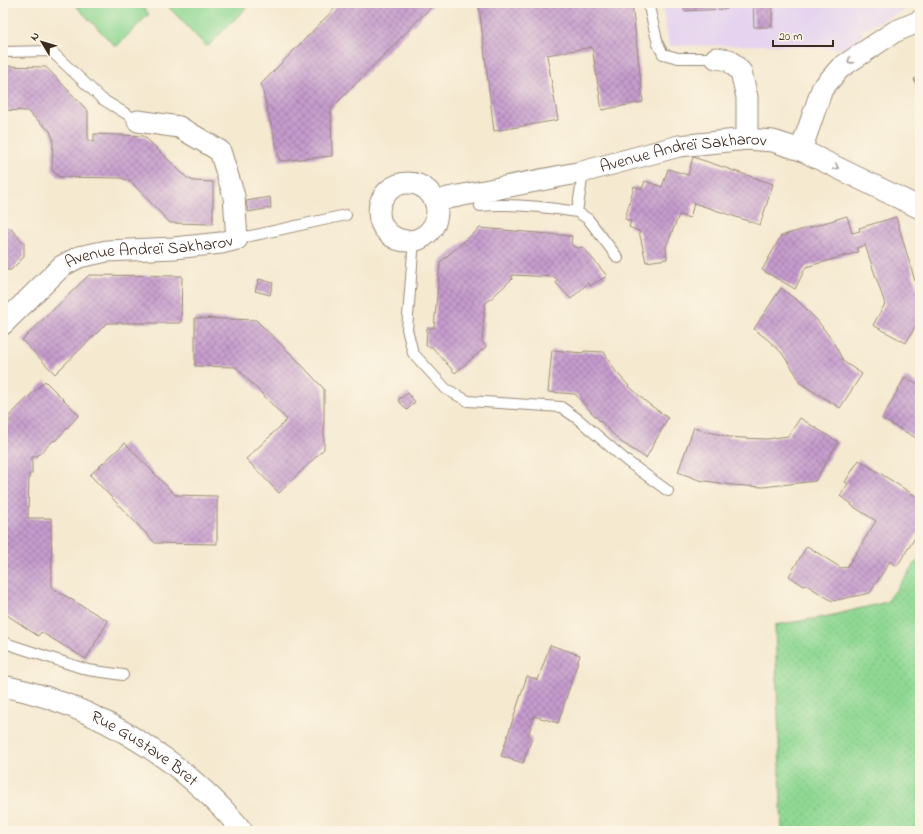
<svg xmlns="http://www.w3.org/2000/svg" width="923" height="834" font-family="'Indie Flower',sans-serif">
  <defs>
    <pattern id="park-dots" width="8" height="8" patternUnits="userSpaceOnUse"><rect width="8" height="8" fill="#8fd893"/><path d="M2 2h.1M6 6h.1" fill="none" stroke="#7cba7e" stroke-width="1.8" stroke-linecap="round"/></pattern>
    <pattern id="building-cross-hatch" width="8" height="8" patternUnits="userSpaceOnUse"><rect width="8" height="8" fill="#c59bcd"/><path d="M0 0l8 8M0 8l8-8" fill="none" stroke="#a17fa6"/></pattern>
  </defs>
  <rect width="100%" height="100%" fill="#fcf5e5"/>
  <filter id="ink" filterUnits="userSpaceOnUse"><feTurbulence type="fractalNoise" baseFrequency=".025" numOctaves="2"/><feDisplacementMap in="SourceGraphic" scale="8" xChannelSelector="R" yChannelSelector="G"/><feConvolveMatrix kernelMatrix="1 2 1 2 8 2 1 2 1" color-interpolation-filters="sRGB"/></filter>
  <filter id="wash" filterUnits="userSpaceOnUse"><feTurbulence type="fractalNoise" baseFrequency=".012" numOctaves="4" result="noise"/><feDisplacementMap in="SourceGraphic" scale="16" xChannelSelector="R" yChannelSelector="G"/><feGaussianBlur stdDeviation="0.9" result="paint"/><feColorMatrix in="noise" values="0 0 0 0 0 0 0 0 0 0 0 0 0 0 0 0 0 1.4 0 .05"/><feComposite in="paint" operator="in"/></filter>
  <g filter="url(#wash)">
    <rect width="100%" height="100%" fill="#f5e9d0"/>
    <path fill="#e5d3f0" d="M 662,3 L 919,3 L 862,30 L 862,34 L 856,50 L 769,45 L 669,46 Z"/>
    <path fill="url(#park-dots)" stroke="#658158" d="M 920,557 L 920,831 L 782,831 L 775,625 L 825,617 L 887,602 Z"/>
    <path fill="#8fd893" stroke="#658158" d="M 73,3 L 139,3 L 149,14 L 116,47 Z
      M 165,3 L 251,3 L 207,47 Z"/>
    <g id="blocks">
      <path fill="url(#building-cross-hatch)" d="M 340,3 L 435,3 L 331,109 L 332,156 L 280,161 L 261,84 Z
        M 498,3 L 632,3 L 643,102 L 602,110 L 592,47 L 547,55 L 558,120 L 494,131 L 479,6 Z
        M 684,3 L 727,3 L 727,9 L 684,11 Z
        M 753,3 L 772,3 L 772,27 L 754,27 Z
        M 3,66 L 46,67 L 88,111 L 88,141 L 94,142 L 94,134 L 144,136 L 187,178 L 194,181 L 213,182 L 213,224 L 170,223 L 132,183 L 122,178 L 59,177 L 52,170 L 53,139 L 50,131 L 27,111 L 3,110 Z
        M 920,76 L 920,95 L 914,79 Z
        M 693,157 L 773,184 L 760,225 L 694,203 L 690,218 L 679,215 L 666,247 L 667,259 L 646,262 L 639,231 L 629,227 L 631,221 L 625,219 L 634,186 L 642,189 L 645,181 L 662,187 L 668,169 L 688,175 Z
        M 270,197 L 271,208 L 248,212 L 246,201 Z
        M 847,216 L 852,233 L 860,231 L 859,228 L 896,217 L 920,298 L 920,318 L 906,343 L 873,325 L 885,304 L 865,245 L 857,248 L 858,252 L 806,267 L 795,289 L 762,270 L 781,236 Z
        M 3,228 L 10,228 L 24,243 L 24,257 L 11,270 L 3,270 Z
        M 480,228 L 572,236 L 571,243 L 573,246 L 578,248 L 583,247 L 607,276 L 590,286 L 588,283 L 571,299 L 556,283 L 558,280 L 554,277 L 512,275 L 512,279 L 485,304 L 482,341 L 486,347 L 455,373 L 432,347 L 426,346 L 427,328 L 434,328 L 440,262 Z
        M 89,275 L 182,276 L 181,323 L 107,323 L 55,374 L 22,340 Z
        M 259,279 L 273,283 L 270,295 L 255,291 Z
        M 781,288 L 799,302 L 817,320 L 832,340 L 844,362 L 862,374 L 840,408 L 800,383 L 796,374 L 781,352 L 767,339 L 754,329 Z
        M 195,318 L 256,320 L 298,361 L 324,389 L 324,449 L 279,493 L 246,459 L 287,420 L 236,367 L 195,366 Z
        M 552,350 L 583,353 L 584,351 L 604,352 L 616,372 L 629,386 L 646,402 L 668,418 L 646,458 L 621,442 L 593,414 L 575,394 L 548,392 Z
        M 905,377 L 920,385 L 920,440 L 882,419 Z
        M 45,381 L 79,415 L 55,441 L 54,440 L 37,456 L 32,457 L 32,474 L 29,474 L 28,518 L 51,518 L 52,588 L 108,621 L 86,659 L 41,632 L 38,636 L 4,613 L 3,429 L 11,421 L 7,418 Z
        M 408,393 L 415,402 L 407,410 L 398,400 Z
        M 800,418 L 838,442 L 815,481 L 763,487 L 732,485 L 699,480 L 678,472 L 694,427 L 705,431 L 730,437 L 742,438 L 767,439 L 788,436 Z
        M 125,443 L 175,495 L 217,496 L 217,544 L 155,543 L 90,475 Z
        M 859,460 L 919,498 L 917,501 L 920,503 L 920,530 L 897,566 L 890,561 L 870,593 L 832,601 L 805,584 L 804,586 L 789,576 L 807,546 L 841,568 L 847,567 L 876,521 L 851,505 L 852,504 L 840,496 L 848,484 L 845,482 Z
        M 550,645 L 580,655 L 558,723 L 534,716 L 528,736 L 532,738 L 523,763 L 501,756 L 527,676 L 538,680 Z"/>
    </g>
  </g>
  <g filter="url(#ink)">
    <use href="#blocks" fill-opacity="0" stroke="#988a77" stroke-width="1"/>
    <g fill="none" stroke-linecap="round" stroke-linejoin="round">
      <defs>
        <path id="service" d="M 648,3 L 658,44 L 663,54 L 678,58 L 716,58
          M 3,52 L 51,51 L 102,99 L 138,121
          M 582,172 L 582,180 L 577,212 L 588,219 L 618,258
          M 480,206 C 512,203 546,207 577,212
          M 237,239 L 346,215
          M 414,240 L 407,329 L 413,353 L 446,389 L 468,401 L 561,407 L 578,419 L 628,462 L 668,491
          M 3,641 L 11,645 L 88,670 L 123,675"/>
        <g id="minor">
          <path d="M 716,58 L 729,60 L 741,72 L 747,97 L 747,139"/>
          <path d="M 801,150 L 822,89 L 840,68 L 894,32 L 920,21"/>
          <circle cx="408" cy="212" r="29"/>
          <path id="s1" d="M 436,203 L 448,198 L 582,172 L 679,146 L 747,139 L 773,141 L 801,150 L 920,208"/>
          <path id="s2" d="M 3,324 L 62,266 L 79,257 L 107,251 L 174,248 L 221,243 L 237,239 L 234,196 L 220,151 L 179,127 L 138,121"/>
          <path id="s3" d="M 3,686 C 65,698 119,725 170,762 C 197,783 221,804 242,831"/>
        </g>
      </defs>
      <use href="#service" stroke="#988a77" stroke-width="12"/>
      <use href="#minor" stroke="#988a77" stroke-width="23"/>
      <use href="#service" stroke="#fff" stroke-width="10"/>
      <use href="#minor" stroke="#fff" stroke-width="21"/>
    </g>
    <defs><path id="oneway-chevron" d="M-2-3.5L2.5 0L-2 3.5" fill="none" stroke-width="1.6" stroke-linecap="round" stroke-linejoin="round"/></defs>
    <g stroke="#a79f9a">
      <use href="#oneway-chevron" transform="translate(850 61) rotate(147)"/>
      <use href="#oneway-chevron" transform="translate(836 167) rotate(26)"/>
    </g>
  </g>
  <g text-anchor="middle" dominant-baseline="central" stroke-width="3" stroke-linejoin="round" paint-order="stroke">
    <g font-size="17" fill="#3b2a1e" stroke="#fcf5e5">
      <text stroke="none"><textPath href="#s1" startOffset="253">Avenue Andreï Sakharov</textPath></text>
      <text stroke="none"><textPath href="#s2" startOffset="172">Avenue Andreï Sakharov</textPath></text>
      <text stroke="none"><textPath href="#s3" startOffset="156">Rue Gustave Bret</textPath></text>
    </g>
  </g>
  <rect width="923" height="834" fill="none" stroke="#fcf5e5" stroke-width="16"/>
  <g transform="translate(42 42) rotate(308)" stroke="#fcf5e5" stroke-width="3" paint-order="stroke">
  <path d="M0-3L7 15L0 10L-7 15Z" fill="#3b2a1e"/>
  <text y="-6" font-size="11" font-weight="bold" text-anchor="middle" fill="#3b2a1e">N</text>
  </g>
  <path d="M773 40v6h60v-6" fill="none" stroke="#3b2a1e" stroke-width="2"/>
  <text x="779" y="40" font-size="12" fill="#3b2a1e" stroke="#fcf5e5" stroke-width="3" paint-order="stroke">20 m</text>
</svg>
